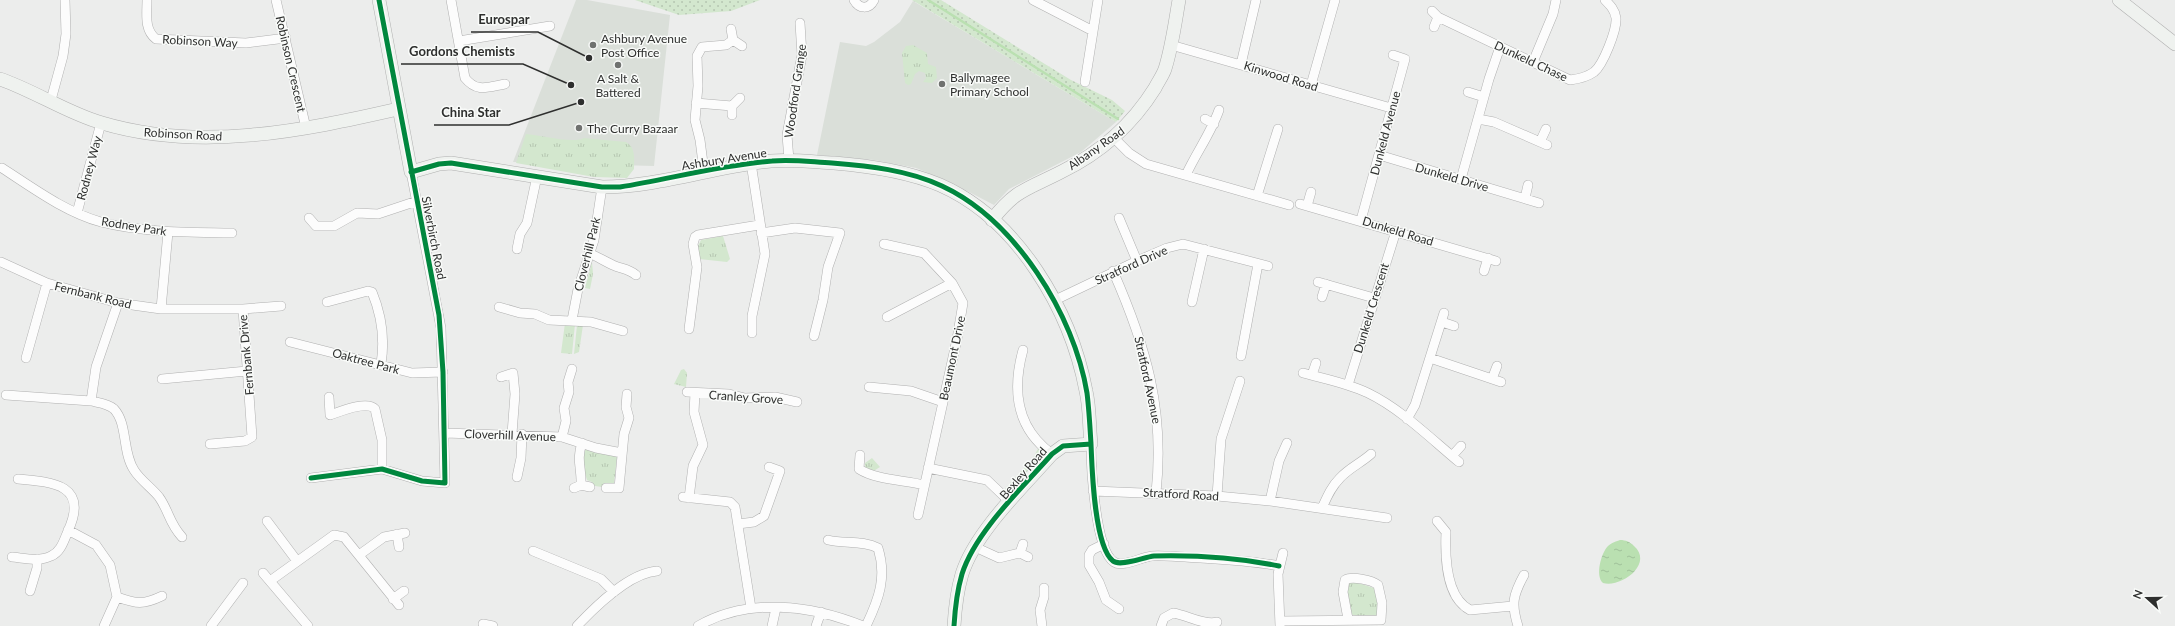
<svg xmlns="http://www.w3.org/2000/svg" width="2175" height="626" font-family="Lato,sans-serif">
  <defs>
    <pattern id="grass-tufts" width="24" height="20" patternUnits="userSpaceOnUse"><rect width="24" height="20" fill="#d3e7ce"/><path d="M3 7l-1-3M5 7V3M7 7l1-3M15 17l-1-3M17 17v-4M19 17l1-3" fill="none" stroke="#b5c6b1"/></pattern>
    <pattern id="park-dots" width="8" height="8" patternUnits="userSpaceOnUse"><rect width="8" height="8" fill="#d3e7ce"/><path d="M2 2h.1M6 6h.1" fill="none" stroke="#b5c6b1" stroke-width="1.8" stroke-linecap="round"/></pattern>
    <pattern id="water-ripples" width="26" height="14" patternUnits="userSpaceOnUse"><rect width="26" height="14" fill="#bae0b1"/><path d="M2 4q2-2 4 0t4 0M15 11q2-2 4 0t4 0" fill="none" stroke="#a0c099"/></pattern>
  </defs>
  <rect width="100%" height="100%" fill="#ecedec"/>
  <path fill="#dadfd9" d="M 576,0 L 587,0 L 670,15 L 654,166 L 513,162 Z
    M 913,1 L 1116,122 L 1081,152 L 1009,189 L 994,205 L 948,181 L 916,168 L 874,160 L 817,155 L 840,42 L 866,46 L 874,42 L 900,22 Z"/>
  <path fill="url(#grass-tufts)" d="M 913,45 L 927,53 L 928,64 L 936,67 L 937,78 L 932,83 L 923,82 L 926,78 L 925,73 L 919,71 L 915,74 L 911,84 L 908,85 L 905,83 L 902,53 L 906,46 Z
    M 526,134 C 540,135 573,144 584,138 L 626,142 C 636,148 634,158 634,169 L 627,178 L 594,177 L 516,163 Z
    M 723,236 L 730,259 L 727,262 L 699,259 L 698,246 L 701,240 Z
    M 592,262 L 593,274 L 590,289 L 585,288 Z
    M 565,323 L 575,324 L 572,354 L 561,353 Z
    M 577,325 L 583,325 L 579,352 L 574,354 Z
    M 684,369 L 687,373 L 686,387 L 674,384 L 681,370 Z
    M 1039,447 C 1044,464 1019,482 1008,493 L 1003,491 L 1033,458 Z
    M 586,449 L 617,457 L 614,483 L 604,483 L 602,487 L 595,486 L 592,482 L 587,480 L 580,458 Z
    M 872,458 L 880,467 L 872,472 L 865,467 L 865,463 Z
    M 1355,582 L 1374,588 L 1378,594 L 1377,616 L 1356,616 L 1351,614 L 1346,587 L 1350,583 Z"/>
  <path fill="url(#park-dots)" d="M 635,0 L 760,0 L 731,11 L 679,15 Z
    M 912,0 L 941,0 L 1071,80 L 1112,100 L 1125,111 L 1116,122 Z"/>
  <path fill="url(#water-ripples)" d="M 1620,540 C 1626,540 1630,542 1634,546 C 1654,564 1621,588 1603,583 C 1595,576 1601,553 1608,546 C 1611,543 1617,541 1620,540 Z"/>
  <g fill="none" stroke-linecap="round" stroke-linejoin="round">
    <path stroke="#bae0b1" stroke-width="2.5" d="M 928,0 L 1118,119"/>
    <defs>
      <path id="street" d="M 147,0 C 147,14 144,30 156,39 L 246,43 L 286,38
        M 276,0 L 306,128
        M 451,0 L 465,78 C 477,93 488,87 505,84
        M 854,0 C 859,9 869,10 874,0
        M 1033,0 L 1093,31
        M 1432,11 L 1438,17 L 1570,80 C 1578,79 1587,77 1594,72 C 1603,65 1617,30 1616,18 C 1615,10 1610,5 1605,0
        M 1434,27 L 1438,17
        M 731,29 L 733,40 L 742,46
        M 459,41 L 550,26
        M 1171,45 L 1391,108
        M 1533,62 L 1553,14 L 1556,0
        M 1241,64 L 1256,0
        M 1085,82 L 1098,0
        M 1311,85 L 1335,0
        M 1468,92 L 1484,97
        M 51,100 L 63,56 L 66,34 L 65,0
        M 696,103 L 732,106
        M 732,115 L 732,106 L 740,98
        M 1205,119 L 1214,124
        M 1478,119 L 1494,122 L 1547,145
        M 1114,138 L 1129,153 L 1146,164 L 1289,205
        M 1540,142 L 1546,129
        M 1379,155 L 1539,203
        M 789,160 L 787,135 L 802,55 L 800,23
        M 751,163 L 765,254 L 752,316 L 752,333
        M 2,168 C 33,188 65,212 101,222 C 144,233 189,232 232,233
        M 704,171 L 700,140 L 695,120 L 698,86 L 697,56 L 702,47 L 726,45 L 733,40
        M 1186,175 C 1196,153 1211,133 1219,110
        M 1461,179 L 1489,79 L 1500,47
        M 1257,196 L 1278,129
        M 1525,198 L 1528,185
        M 1300,204 L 1496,261
        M 1307,206 L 1311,192
        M 77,213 L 101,123
        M 309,218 L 316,226 L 334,226 L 357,213 L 378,214 L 417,201
        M 1119,218 L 1137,261
        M 1361,220 L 1405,59 L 1393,55
        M 761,233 L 795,228 L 840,233 L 828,267 L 823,300 L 814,336
        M 884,244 L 924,253 L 952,283 L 963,303 L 957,339 L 918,515
        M 517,249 L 520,234 L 527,223 L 537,176
        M 589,253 C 598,257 606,262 615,266 C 623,269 629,269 636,275
        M 1,262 L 47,283 L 118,303 L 161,309 L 168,232
        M 1113,271 C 1146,346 1165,410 1156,493
        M 1484,271 L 1488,258
        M 1318,282 L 1374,298
        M 1322,297 L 1326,284
        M 1053,301 L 1137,261 L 1167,248 L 1183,244 L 1268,266
        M 327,302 L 368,291 L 372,292 C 382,316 385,339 381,364
        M 1192,302 L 1204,249
        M 118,303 L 96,367 L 91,401 C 99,403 107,403 114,409 C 128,424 122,452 134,470 C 140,480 152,488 159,497 C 169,511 169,523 182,537
        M 499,307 L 520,313 L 535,314 L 549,320 L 591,322 L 623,331
        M 161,309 L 243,309 L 252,437 L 245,441 L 210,444
        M 243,309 L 281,306
        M 887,317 L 952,283
        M 572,320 L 578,289 L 594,240 L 602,187
        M 1442,322 L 1454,326
        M 689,329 L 697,267 L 693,244 L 695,237 L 698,235 L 759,225
        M 290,342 L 412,373 L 443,372
        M 1023,350 C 1012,390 1016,428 1052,454
        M 1241,356 L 1258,264
        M 26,358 L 47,283
        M 1430,358 L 1501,382
        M 1303,373 C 1325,379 1347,383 1368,393 C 1401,409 1430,438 1459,462
        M 1312,375 L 1316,363
        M 501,377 L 513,373 L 515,394 L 512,434
        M 162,379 L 247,371
        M 1492,379 L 1497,366
        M 1348,385 L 1396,231
        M 869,387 L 911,391 L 943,402
        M 687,392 L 729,394 L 745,398 L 775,397 L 797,402
        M 6,395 L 91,401
        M 329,397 L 330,415 C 339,412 367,400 375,409 L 382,440 L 382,469
        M 1407,419 L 1415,405 L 1444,313
        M 445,433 L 562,437 L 596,448 L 622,453
        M 562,437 L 566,421 L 564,408 L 569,392 L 568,382 L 572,369
        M 1091,444 C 1091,466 1095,550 1114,562 C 1123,568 1141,557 1152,556 C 1163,555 1174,557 1185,557 C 1217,559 1249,560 1279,566
        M 860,455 L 859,469 C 876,480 904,480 924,485
        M 1452,456 L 1461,446
        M 928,468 L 987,480 L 1010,502
        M 517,477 L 521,458 L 522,434
        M 311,478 L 382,469 L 422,481 L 445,483 L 441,328 L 411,172
        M 581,485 C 582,469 576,460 582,443
        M 574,488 L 581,485 L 590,487
        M 606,488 L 619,488 L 624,434 L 629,418 L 626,407 L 627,394
        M 1093,491 L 1217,496 L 1270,501 L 1387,518
        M 1217,496 L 1221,439 L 1240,381
        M 683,497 L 730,502 L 735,507 L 751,608
        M 689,498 L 693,466 L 703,445 L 694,412 L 695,393
        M 1270,501 L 1279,461 L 1287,443
        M 1322,508 C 1327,497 1331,487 1340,478 C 1349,468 1361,463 1371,454
        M 267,521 L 297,561
        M 1437,521 L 1446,532 C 1445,555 1445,597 1470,610 L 1513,606
        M 738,524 L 754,522 L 764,516 L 780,471 L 769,467
        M 68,530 L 96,545 L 110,565 L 117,597 L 104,626
        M 397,534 L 399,547
        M 828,540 C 844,544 863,540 878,548 C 887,577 879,599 866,626
        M 1023,544 L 1020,553 L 1028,557
        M 1104,544 L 1092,550 L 1089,555 L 1089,565 L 1099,582 L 1106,600 L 1119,609
        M 975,547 L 999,558 L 1020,553
        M 533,551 L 601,579 L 614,592
        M 359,555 L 384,537 L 405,533
        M 12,557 C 24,558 39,562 51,556 C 61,552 64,540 68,531 C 89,485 54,482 18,479
        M 263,573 L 308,626
        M 270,581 L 334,535 L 344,537 L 399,605
        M 30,591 L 37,568 L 37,559
        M 117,597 C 137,604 143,605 162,596
        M 393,599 L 404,591
        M 1280,621 L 1381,620 L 1382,603 L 1378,585 C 1372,580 1352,576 1345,580 L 1343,592 L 1348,619
        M 483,624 L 493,626
        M 211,626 L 243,583
        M 577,626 C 596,606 629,573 657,571
        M 698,626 C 749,597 811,605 863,626
        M 772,626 L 776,608
        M 816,626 L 821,612
        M 1042,626 L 1040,610 L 1044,597 L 1044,588
        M 1161,626 L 1164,618 L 1173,613 C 1187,615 1205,626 1217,622
        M 1280,626 L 1278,574 L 1283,553
        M 1518,626 C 1511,604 1513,595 1524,575"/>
      <path id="secondary" d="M 379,0 L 411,172 L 439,164 L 451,163 L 602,187 C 659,187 715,166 771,161 C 792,159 814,162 834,163 C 870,166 907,171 940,185 C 1018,219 1071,311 1086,391 C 1090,408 1089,426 1091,444 L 1063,446 L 1052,454 C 1023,487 975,532 962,574 C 957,591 955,609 954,626
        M 2119,0 L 2175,44
        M 0,79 C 35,91 67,113 102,123 C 199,152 302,131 398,109
        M 992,220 C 1016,189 1028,189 1061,172 C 1100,153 1132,125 1155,88 C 1158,82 1163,75 1165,69 C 1172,47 1175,23 1179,0"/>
    </defs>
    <use href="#street" stroke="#b0b0b0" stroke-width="10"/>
    <use href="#secondary" stroke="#b0b0b0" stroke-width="14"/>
    <use href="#street" stroke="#fcfcfc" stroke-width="9"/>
    <use href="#secondary" stroke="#eff2ef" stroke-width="13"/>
    <defs>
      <path id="cycleway" d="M 411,172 L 439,164 L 451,163 L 602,187 L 620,187 C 670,179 720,165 772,161 C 792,159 812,162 832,163 C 869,166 908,170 942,186 C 1015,220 1074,314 1087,393 C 1089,409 1090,427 1091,444 C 1092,468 1094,546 1113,561 C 1120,567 1144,557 1154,556 C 1195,555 1240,558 1279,566
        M 311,478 L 382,469 L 422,481 L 445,483 L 443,372 L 439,315 L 379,0
        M 954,626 C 955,609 957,591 962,574 C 975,532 1023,487 1052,454 L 1063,446 L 1091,444"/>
    </defs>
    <use href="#cycleway" stroke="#f9fbf9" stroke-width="8"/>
    <use href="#cycleway" stroke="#00873e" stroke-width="5"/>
  </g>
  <g fill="#707270" stroke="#f9fbf9" stroke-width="1.5">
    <circle cx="593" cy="45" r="4"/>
    <circle cx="618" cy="65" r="4"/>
    <circle cx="942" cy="84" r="4"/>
    <circle cx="579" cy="128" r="4"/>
  </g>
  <g text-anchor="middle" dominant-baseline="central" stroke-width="3" stroke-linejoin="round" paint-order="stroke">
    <g font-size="12" fill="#2e2f2e" stroke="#f9fbf9" text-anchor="start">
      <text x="601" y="38">Ashbury Avenue<tspan x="601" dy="14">Post Office</tspan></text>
      <text x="950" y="77">Ballymagee<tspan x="950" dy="14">Primary School</tspan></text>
      <text x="618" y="78" text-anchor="middle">A Salt &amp;<tspan x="618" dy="14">Battered</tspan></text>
      <text x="587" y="128">The Curry Bazaar</text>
    </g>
    <g font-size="12" fill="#2e2f2e" stroke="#f9fbf9">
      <text transform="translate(200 41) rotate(3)">Robinson Way</text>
      <text transform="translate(1531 61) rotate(25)">Dunkeld Chase</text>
      <text transform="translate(291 64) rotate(77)">Robinson Crescent</text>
      <text transform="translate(1281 76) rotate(17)">Kinwood Road</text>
      <text transform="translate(795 91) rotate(-82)">Woodford Grange</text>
      <text transform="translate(1385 133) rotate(-75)">Dunkeld Avenue</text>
      <text transform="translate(183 134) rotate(3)">Robinson Road</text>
      <text transform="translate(1096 148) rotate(-35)">Albany Road</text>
      <text transform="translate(724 159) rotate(-9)">Ashbury Avenue</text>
      <text transform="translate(89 168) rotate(-75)">Rodney Way</text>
      <text transform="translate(1452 177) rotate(16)">Dunkeld Drive</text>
      <text transform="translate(134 226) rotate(9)">Rodney Park</text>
      <text transform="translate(1398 231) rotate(17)">Dunkeld Road</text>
      <text transform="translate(434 238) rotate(79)">Silverbirch Road</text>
      <text transform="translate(587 254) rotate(-76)">Cloverhill Park</text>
      <text transform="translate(1131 265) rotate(-24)">Stratford Drive</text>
      <text transform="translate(93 295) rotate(14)">Fernbank Road</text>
      <text transform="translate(1371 308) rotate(-73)">Dunkeld Crescent</text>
      <text transform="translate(246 355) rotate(-95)">Fernbank Drive</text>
      <text transform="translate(952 358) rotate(-78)">Beaumont Drive</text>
      <text transform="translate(366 361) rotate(15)">Oaktree Park</text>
      <text transform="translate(1148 380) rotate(78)">Stratford Avenue</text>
      <text transform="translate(746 397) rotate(4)">Cranley Grove</text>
      <text transform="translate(510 435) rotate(2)">Cloverhill Avenue</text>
      <text transform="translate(1023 473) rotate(-49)">Bexley Road</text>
      <text transform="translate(1181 494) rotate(3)">Stratford Road</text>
    </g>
  </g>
  <path fill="none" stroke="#2e2f2e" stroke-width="1.5" d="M589 58L538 32H471M571 85L523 64H401M581 102L509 125H434"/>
  <g fill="#2e2f2e" stroke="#f9fbf9" stroke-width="1.5">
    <circle cx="589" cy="58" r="4"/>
    <circle cx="571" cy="85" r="4"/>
    <circle cx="581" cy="102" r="4"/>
  </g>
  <g font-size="13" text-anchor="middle" font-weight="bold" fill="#2e2f2e" stroke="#f9fbf9" stroke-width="3" stroke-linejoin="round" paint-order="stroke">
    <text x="504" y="24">Eurospar</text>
    <text x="462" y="56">Gordons Chemists</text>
    <text x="471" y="117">China Star</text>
  </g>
  <g transform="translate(2147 598) rotate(291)" stroke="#f9fbf9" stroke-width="3" paint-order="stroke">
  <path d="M0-3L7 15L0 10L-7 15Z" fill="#2e2f2e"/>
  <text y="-6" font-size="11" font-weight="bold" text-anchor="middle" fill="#2e2f2e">N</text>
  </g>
</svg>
